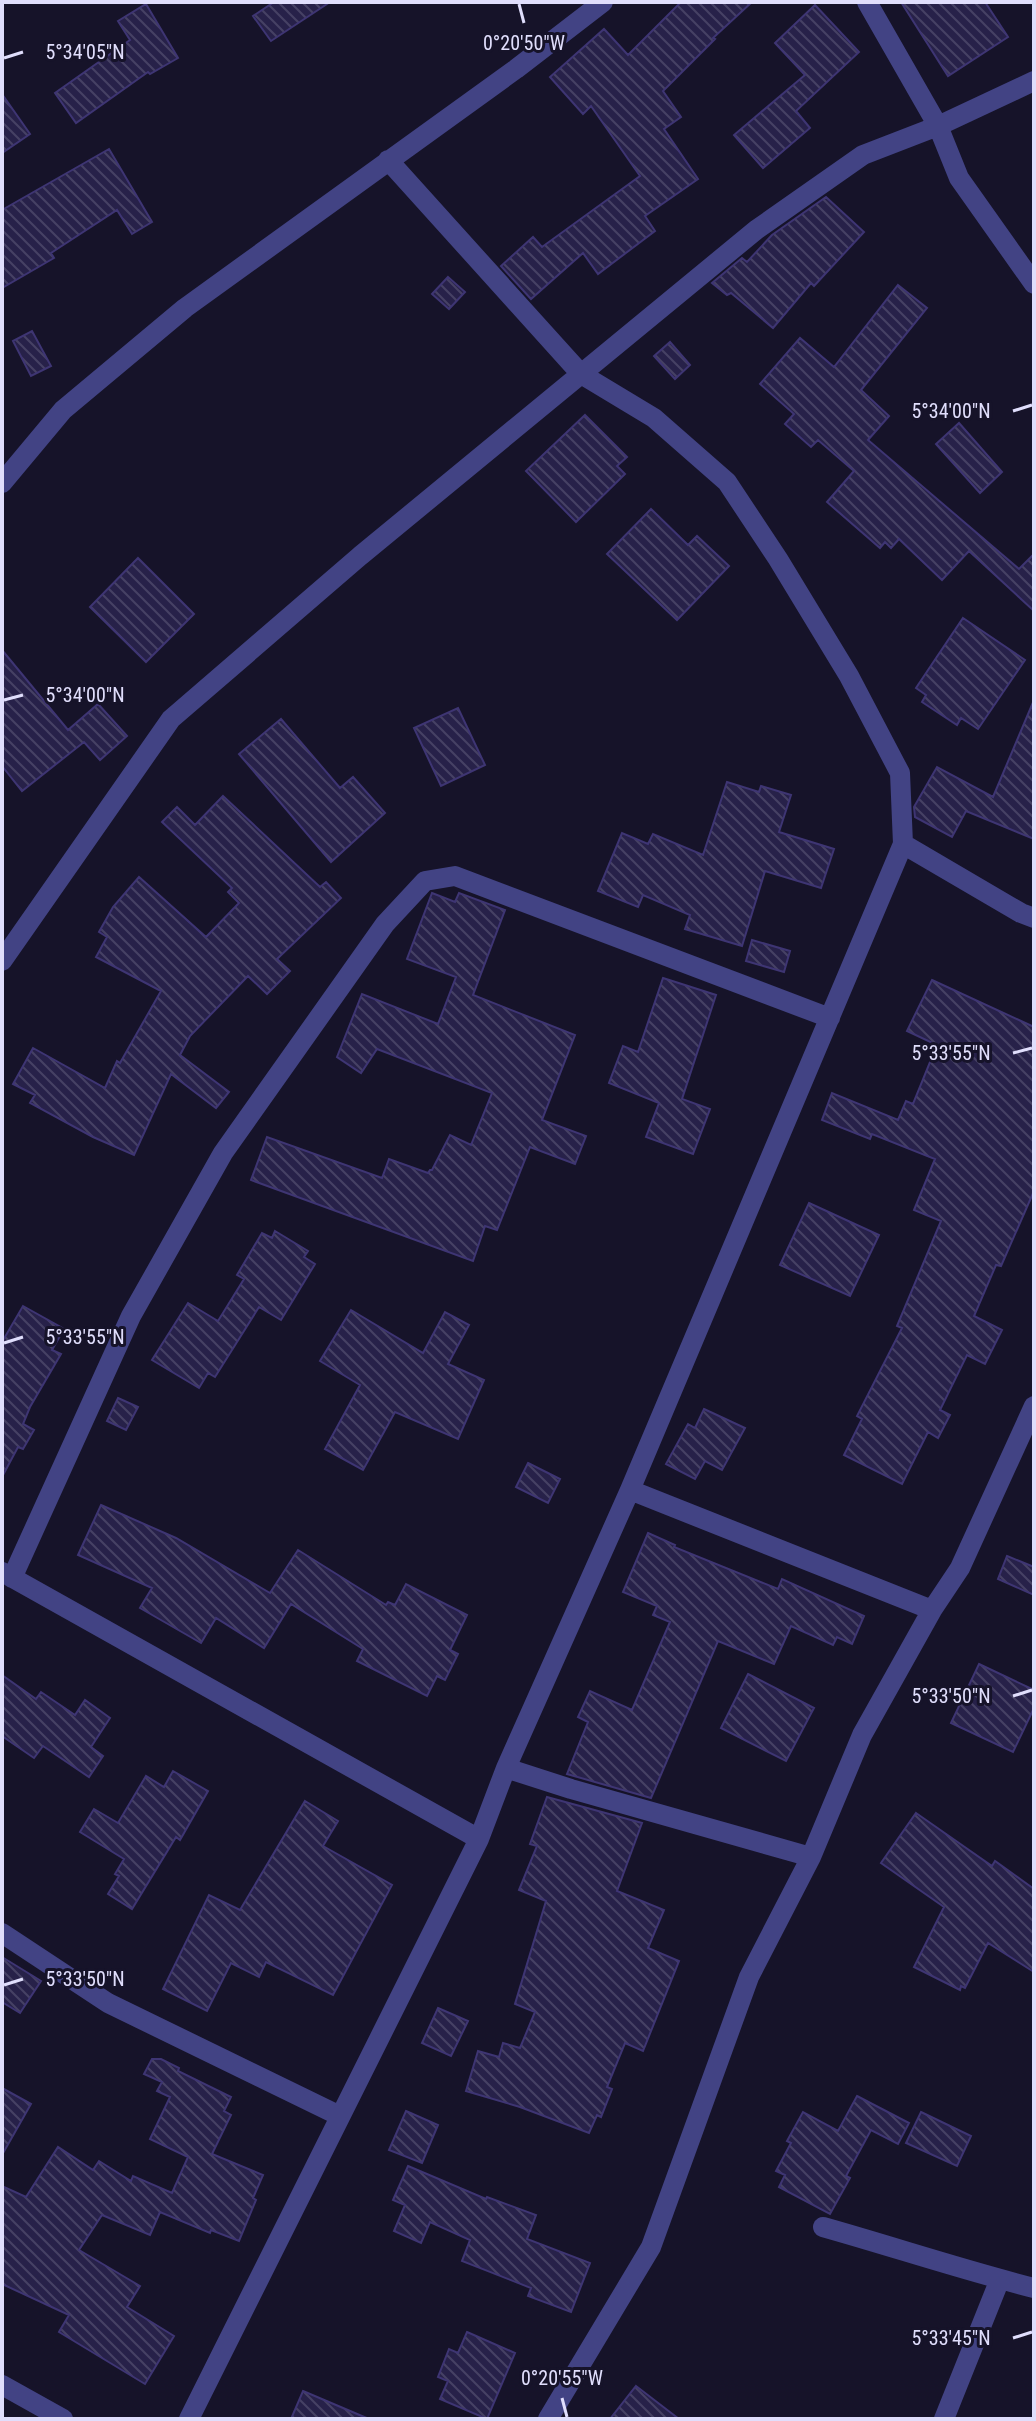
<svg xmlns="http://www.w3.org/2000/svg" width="1036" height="2421" font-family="'Roboto Condensed',sans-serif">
  <defs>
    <pattern id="building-back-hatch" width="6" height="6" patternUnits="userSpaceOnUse" patternTransform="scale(2)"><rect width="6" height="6" fill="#272149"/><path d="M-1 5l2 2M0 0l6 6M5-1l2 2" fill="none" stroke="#464164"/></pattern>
  </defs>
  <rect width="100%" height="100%" fill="#161329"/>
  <path fill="url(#building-back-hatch)" stroke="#3e3573" stroke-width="2" d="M 274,2 L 330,2 L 271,41 L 253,16 Z
    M 681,2 L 752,2 L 713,38 L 715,39 L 663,91 L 681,117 L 664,129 L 698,179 L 645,216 L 655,231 L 598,274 L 583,253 L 531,299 L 501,266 L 533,237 L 542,247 L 640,176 L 591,106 L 583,114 L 550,77 L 604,29 L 628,55 Z
    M 901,2 L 985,2 L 1008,37 L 948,76 Z
    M 146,4 L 178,58 L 150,74 L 148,72 L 76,123 L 55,93 L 130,40 L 118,21 Z
    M 815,5 L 859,52 L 796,111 L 810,128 L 763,168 L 734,135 L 805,75 L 775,43 Z
    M 2,94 L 30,134 L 2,153 Z
    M 109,149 L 152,222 L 132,234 L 117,210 L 51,253 L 54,258 L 2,288 L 2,210 Z
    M 826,197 L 864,232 L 814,286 L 811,283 L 773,328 L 731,293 L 727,295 L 712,283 L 742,258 L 747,262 L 772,235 Z
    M 448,277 L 465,292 L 449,309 L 432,294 Z
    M 898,285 L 927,308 L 861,390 L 889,416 L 868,440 L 1019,569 L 1034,554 L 1034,611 L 969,551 L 942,580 L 899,539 L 891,548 L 885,542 L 880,548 L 827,502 L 854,471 L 818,440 L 811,447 L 785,424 L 794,414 L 760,384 L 800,338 L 834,367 Z
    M 32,331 L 51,366 L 31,376 L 13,341 Z
    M 670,342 L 690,365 L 675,379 L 654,356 Z
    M 585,415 L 627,457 L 617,466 L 625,474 L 576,522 L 526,471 Z
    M 959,423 L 1002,472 L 980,493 L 936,444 Z
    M 651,509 L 688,545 L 697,536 L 729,566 L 677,620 L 607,554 Z
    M 138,558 L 194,614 L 146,662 L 90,607 Z
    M 963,618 L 1025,660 L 978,729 L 961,718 L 957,725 L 922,702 L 926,695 L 916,688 Z
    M 2,650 L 68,730 L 98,704 L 127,736 L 100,760 L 84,742 L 22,791 L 2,766 Z
    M 1034,700 L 1034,839 L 966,811 L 952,837 L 915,817 L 914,807 L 937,767 L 993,797 Z
    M 458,708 L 485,765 L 441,786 L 414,728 Z
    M 281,719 L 340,788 L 353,777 L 385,813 L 331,862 L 239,754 Z
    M 727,782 L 759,792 L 761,786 L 791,795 L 779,832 L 834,849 L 821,888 L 765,871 L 742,946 L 685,929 L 690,915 L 643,895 L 638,907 L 598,891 L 622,833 L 648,844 L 653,834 L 703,855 Z
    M 223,796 L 320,887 L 326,882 L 341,898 L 277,959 L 290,971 L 267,994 L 248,976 L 190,1036 L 180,1055 L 229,1092 L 216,1108 L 171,1074 L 134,1155 L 93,1137 L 30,1103 L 35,1095 L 13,1084 L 33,1048 L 105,1088 L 117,1061 L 120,1063 L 161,991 L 96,957 L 107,937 L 99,932 L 113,907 L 139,877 L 206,937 L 239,903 L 228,892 L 232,888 L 162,822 L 177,807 L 195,825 Z
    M 432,893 L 455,902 L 459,893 L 505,910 L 473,995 L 575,1035 L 542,1120 L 586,1136 L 575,1164 L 530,1147 L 497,1230 L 485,1226 L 473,1261 L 251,1180 L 267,1137 L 382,1178 L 389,1159 L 428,1173 L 430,1170 L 432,1170 L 450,1135 L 471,1145 L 492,1093 L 377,1049 L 361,1073 L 337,1057 L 362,994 L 438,1024 L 456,977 L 407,959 Z
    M 752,940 L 790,951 L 784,972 L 746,961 Z
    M 663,978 L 716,995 L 682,1099 L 710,1109 L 693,1154 L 646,1137 L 659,1103 L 609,1083 L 623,1046 L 638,1052 Z
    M 932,980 L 1034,1027 L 1034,1191 L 1001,1266 L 996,1265 L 974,1316 L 1002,1330 L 985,1364 L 967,1355 L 940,1410 L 950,1415 L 938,1438 L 928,1432 L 902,1484 L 844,1455 L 862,1419 L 857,1416 L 902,1328 L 897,1326 L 941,1221 L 914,1210 L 935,1159 L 872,1134 L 870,1139 L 822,1120 L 832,1093 L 898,1120 L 906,1101 L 913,1104 L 937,1045 L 907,1031 Z
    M 809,1203 L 879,1235 L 850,1296 L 780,1265 Z
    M 275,1231 L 308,1251 L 304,1257 L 315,1264 L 281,1320 L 259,1307 L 215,1377 L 208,1373 L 199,1388 L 152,1360 L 188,1303 L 218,1321 L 244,1279 L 237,1275 L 262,1233 L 272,1238 Z
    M 23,1306 L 64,1329 L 52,1350 L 61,1354 L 30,1407 L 23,1424 L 34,1430 L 23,1449 L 18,1447 L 2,1477 L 2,1342 Z
    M 351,1310 L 423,1353 L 445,1312 L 469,1325 L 448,1364 L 484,1380 L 458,1439 L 395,1412 L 363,1470 L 325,1449 L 360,1385 L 320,1361 Z
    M 118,1398 L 138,1407 L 126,1430 L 107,1421 Z
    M 704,1409 L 745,1428 L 722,1470 L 705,1461 L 695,1479 L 666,1464 L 688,1424 L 695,1428 Z
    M 528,1463 L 560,1479 L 548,1503 L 516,1487 Z
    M 101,1505 L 176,1538 L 270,1593 L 298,1550 L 386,1605 L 388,1602 L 395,1605 L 406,1584 L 467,1615 L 450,1650 L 458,1654 L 445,1680 L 437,1676 L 427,1696 L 357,1661 L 363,1649 L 291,1604 L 264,1648 L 216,1618 L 201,1643 L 140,1608 L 152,1588 L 78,1555 Z
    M 648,1533 L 675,1545 L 674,1547 L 778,1589 L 782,1579 L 864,1616 L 852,1644 L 837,1637 L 833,1645 L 791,1626 L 774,1664 L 718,1641 L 651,1798 L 567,1774 L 588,1722 L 578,1717 L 590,1691 L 632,1710 L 670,1622 L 653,1615 L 657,1606 L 623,1592 Z
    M 1007,1556 L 1034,1567 L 1034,1595 L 998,1579 Z
    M 979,1664 L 1034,1690 L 1034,1708 L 1013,1752 L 951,1723 Z
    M 748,1674 L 814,1708 L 786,1761 L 721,1728 Z
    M 2,1675 L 36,1699 L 41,1692 L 75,1715 L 85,1700 L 110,1718 L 91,1747 L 103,1756 L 89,1777 L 43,1746 L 34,1758 L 2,1736 Z
    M 173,1771 L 208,1791 L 180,1840 L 176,1837 L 132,1909 L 108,1894 L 119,1876 L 115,1874 L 124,1859 L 80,1832 L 94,1809 L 118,1823 L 146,1776 L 164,1787 Z
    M 547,1797 L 642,1823 L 617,1891 L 664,1910 L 648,1948 L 679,1961 L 643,2051 L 625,2043 L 607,2087 L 612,2089 L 601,2117 L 597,2115 L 589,2133 L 520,2107 L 466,2091 L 478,2051 L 499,2057 L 503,2043 L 520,2048 L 535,2012 L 515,2004 L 546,1901 L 519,1890 L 537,1846 L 530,1844 Z
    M 305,1801 L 338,1821 L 323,1846 L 392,1885 L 333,1995 L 266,1962 L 259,1977 L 231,1963 L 207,2011 L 163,1989 L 209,1895 L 240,1910 Z
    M 916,1813 L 992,1866 L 995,1861 L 1034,1889 L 1034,1972 L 988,1943 L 965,1988 L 961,1986 L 960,1990 L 914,1967 L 944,1907 L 881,1863 Z
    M 2,1957 L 41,1981 L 20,2013 L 2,2002 Z
    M 438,2008 L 468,2021 L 451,2056 L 422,2043 Z
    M 152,2059 L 161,2059 L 179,2068 L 178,2071 L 231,2097 L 224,2111 L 231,2115 L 212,2154 L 263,2175 L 253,2198 L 256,2200 L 239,2241 L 211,2230 L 210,2233 L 160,2212 L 150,2235 L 102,2215 L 79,2250 L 140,2286 L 127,2307 L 174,2336 L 145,2384 L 59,2332 L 69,2315 L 2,2284 L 2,2186 L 26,2197 L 58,2147 L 93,2170 L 99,2161 L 131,2181 L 133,2176 L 172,2193 L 188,2157 L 150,2139 L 170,2097 L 157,2091 L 162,2082 L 144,2074 Z
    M 2,2088 L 31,2104 L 2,2155 Z
    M 857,2096 L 909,2123 L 898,2144 L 871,2130 L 846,2176 L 850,2178 L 830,2214 L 779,2187 L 785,2175 L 776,2171 L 791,2143 L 787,2141 L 803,2112 L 838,2131 Z
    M 406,2111 L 438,2125 L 422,2163 L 389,2150 Z
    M 921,2112 L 971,2136 L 957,2166 L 906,2143 Z
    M 408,2166 L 486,2199 L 487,2197 L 536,2215 L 527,2239 L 590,2263 L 571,2312 L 528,2296 L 531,2288 L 462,2261 L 470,2240 L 430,2222 L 421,2243 L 394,2231 L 405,2205 L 393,2200 Z
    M 467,2332 L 515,2353 L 487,2419 L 440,2399 L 448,2381 L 438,2377 L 449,2349 L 458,2353 Z
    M 636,2386 L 679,2419 L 610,2419 Z
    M 303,2391 L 369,2419 L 291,2419 Z"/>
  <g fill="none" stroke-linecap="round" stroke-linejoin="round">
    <path stroke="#424384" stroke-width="20" d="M 867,2 L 938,126 L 959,178 L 1034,284
      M 388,160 L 581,374 L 654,418 L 727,482 L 778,559 L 849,676 L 900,773 L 903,844 L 630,1490 L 506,1768
      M 2,483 L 63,410 L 185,308 L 516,69 L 603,2
      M 903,844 L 1021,913 L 1034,918
      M 2,961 L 171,719 L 360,556 L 756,230 L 863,155 L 938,126 L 1034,81
      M 630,1490 L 932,1610
      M 2,1572 L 479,1839
      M 12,1578 L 131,1316 L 223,1153 L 385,924 L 425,881 L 455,876 L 830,1018
      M 2,1933 L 108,2003 L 340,2116
      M 823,2227 C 894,2247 963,2270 1034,2288
      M 2,2385 L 63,2419
      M 189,2419 L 479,1839 L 506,1768 L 571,1789 L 811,1857
      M 548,2419 L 651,2247 L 749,1977 L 811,1857 L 862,1735 L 932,1610 L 960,1568 L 1034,1406
      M 944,2419 L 1000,2279"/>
  </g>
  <path fill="none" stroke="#e0defc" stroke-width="3" d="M 519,4 L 524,23M 4,58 L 23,52M 1013,411 L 1032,405M 4,700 L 23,695M 1013,1053 L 1032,1048M 4,1343 L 23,1337M 1013,1696 L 1032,1690M 4,1985 L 23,1979M 1013,2338 L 1032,2332M 562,2398 L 567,2417"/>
  <g font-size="20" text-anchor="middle" fill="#e0defc" stroke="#161329" stroke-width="6" stroke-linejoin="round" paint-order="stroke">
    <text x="524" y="50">0°20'50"W</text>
    <text x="85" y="59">5°34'05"N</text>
    <text x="951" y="418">5°34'00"N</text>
    <text x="85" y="702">5°34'00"N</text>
    <text x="951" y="1060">5°33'55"N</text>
    <text x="85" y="1344">5°33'55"N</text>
    <text x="951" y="1703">5°33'50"N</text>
    <text x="85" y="1986">5°33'50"N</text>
    <text x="951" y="2345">5°33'45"N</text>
    <text x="562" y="2385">0°20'55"W</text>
  </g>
  <rect width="1036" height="2421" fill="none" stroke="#e0defc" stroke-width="8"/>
</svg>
